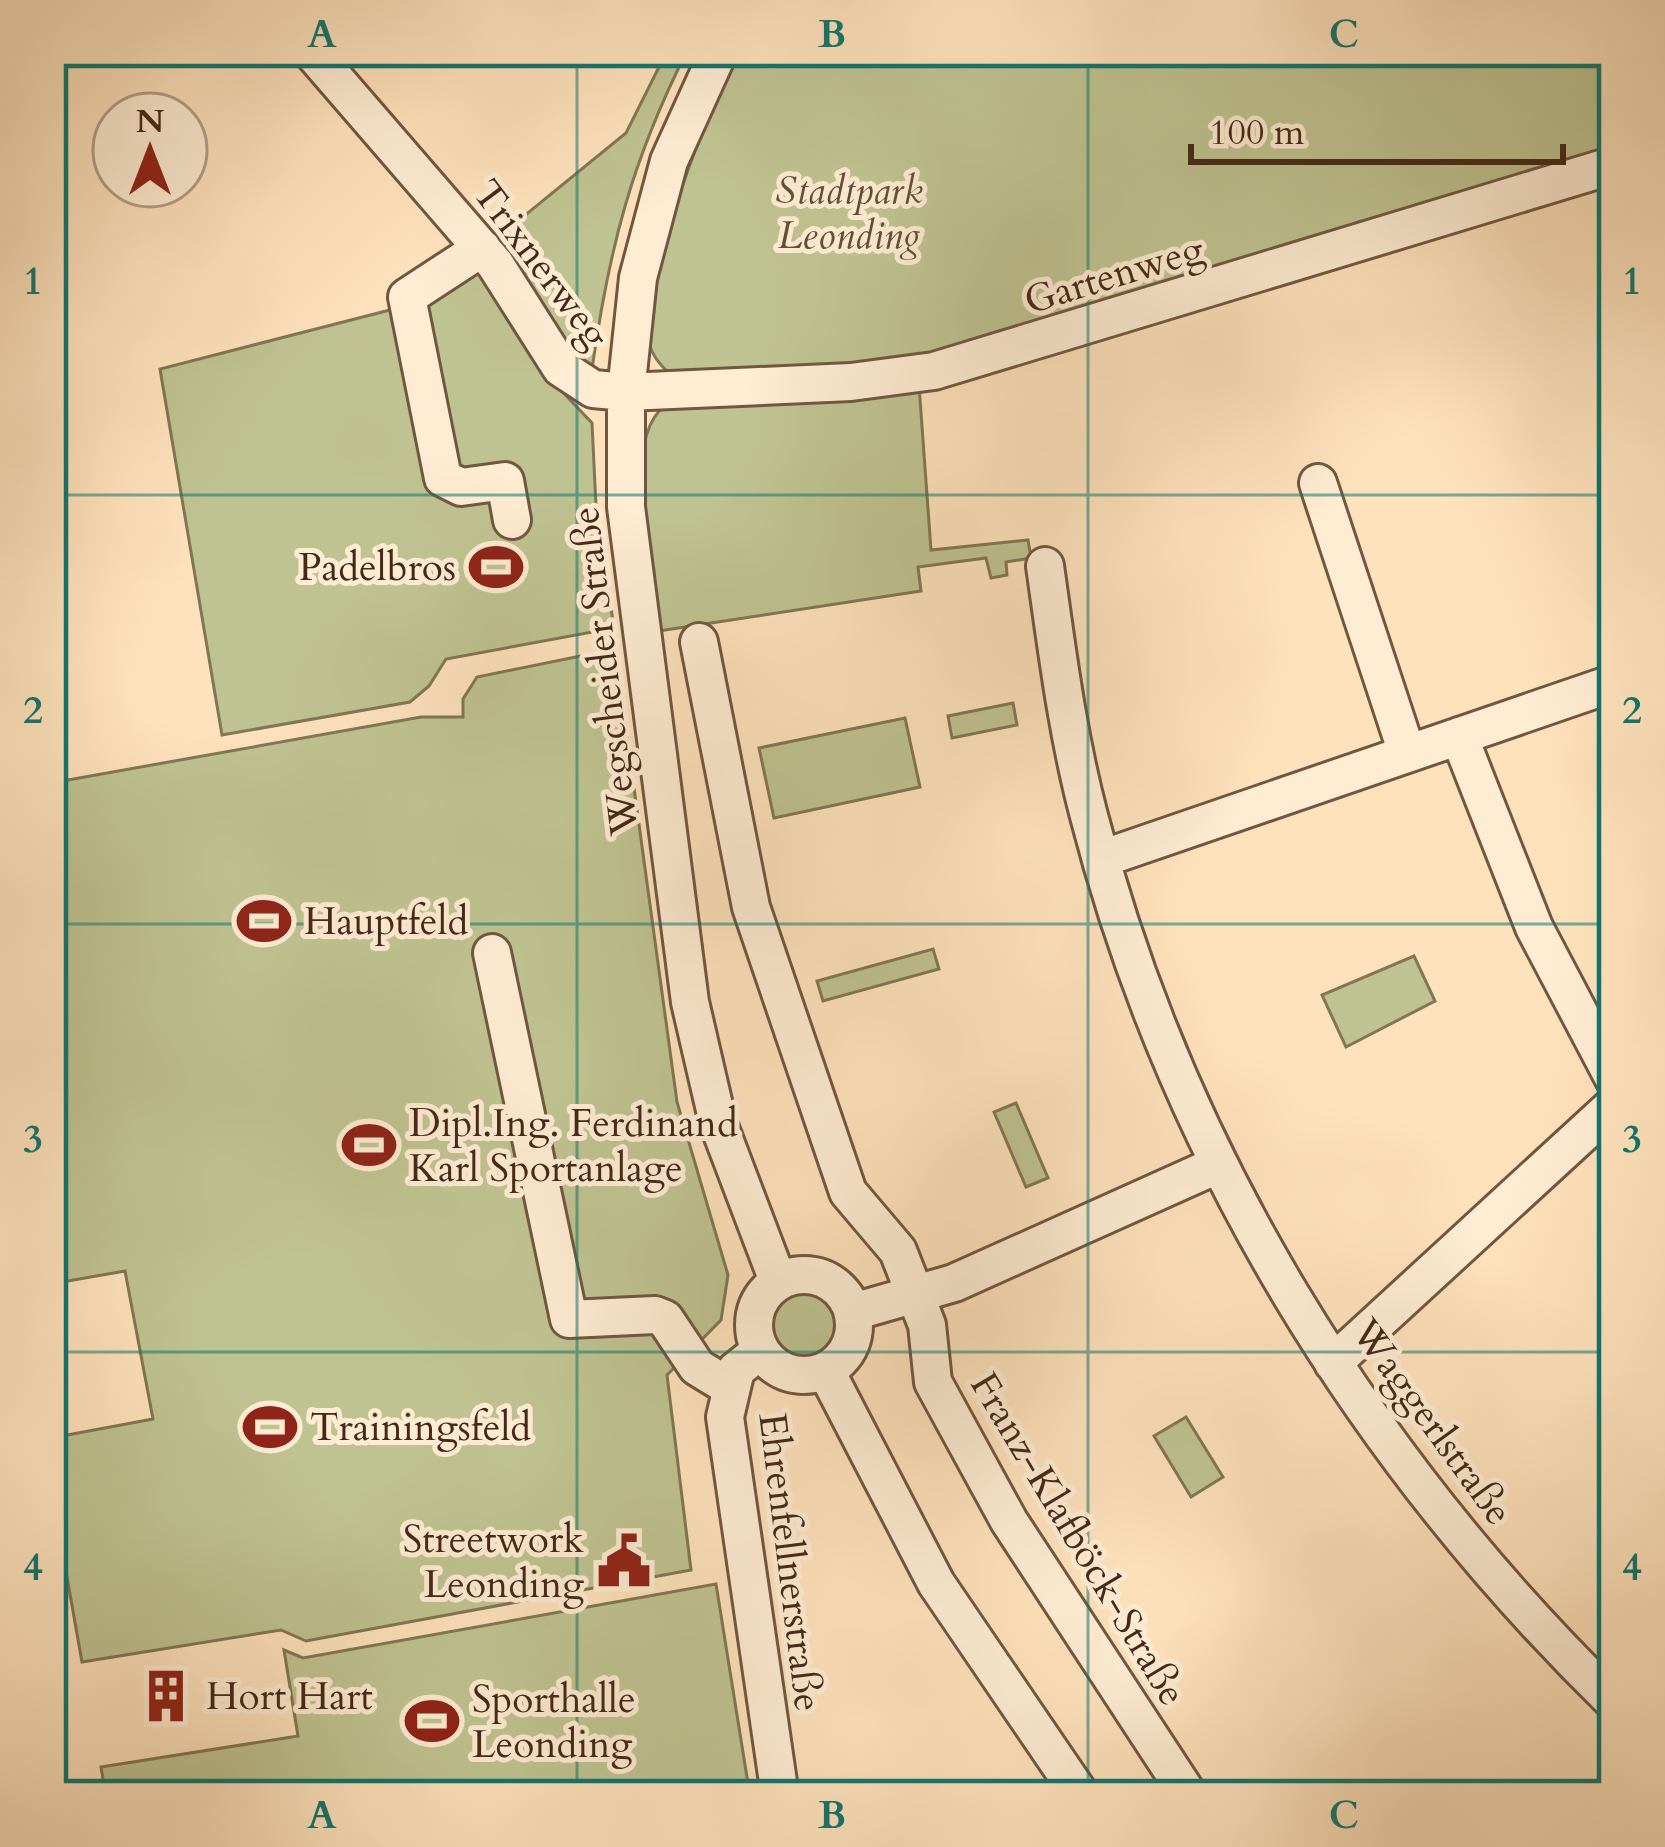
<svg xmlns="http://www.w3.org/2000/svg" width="1665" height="1847" font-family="Cardo,serif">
  <rect width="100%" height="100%" fill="#fee2bc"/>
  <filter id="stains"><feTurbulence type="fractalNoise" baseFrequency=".00167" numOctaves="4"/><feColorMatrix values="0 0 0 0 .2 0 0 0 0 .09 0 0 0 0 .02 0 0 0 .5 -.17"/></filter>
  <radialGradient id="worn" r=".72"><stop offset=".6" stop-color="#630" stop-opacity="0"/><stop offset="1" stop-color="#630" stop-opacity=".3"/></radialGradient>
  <path fill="#bfc391" stroke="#827654" stroke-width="3" d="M 667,51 L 687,51 C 632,160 609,248 592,369 L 582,369 L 507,252 L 507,230 L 626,133 Z
    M 739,51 L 1614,51 L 1614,153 L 913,367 L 669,373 C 660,365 652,356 649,343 C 640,280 708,109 739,51 Z
    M 482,269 L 556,385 L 592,423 L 596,506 L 614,628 L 446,659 L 429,686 L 410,702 L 222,735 L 160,369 L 421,302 Z
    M 919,385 L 931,550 L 1028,540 L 1031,558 L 1006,562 L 1007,575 L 991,578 L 986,558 L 918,567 L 921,591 L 652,632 C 648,581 620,437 665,406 Z
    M 615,649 L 677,1102 L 728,1275 L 721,1320 L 667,1375 L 691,1570 L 306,1641 L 281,1630 L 82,1662 L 51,1487 L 51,1438 L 153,1419 L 125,1271 L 51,1284 L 51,783 L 421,717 L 463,717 L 463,699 L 477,677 Z
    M 1013,703 L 1017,725 L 952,738 L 948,716 Z
    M 905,718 L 920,787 L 774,818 L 759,748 Z
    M 933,949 L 939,969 L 823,1001 L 817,981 Z
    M 1414,956 L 1435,1001 L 1346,1047 L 1322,995 Z
    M 1016,1103 L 1048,1178 L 1026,1187 L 994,1112 Z
    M773 1325a32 32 0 1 1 64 0a32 32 0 1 1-64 0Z
    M 1186,1417 L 1223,1477 L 1191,1497 L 1154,1436 Z
    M 716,1584 L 750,1796 L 106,1796 L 101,1767 L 298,1736 L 284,1650 L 303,1658 Z"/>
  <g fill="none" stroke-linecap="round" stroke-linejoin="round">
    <defs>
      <path id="minor" d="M 311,51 L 495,264 L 561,368 L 593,389 L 626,392 L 851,382 L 934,371 L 1614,165
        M 719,51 L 669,161 L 638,278 L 626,392 L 626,507 L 690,1002 L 718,1123 L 778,1281
        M 482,248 L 407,297 L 443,478 L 461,487 L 505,481 L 512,520
        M 1318,483 L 1407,753
        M 1045,566 C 1057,650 1067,733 1089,816 C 1176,1154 1365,1459 1614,1702
        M 699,642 L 751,907 L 848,1192 L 898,1251 L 927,1325 L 933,1382 L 1009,1521 L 1189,1796
        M 1459,736 L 1534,927 L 1614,1079
        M 1101,859 L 1614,683
        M 492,953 L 569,1319 L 655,1315 L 665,1319 L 697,1367 L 728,1386
        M754 1325a50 50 0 1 1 100 0a50 50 0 1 1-100 0Z
        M 853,1312 L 954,1283 L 1217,1165
        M 760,1351 L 736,1370 L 725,1417 L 780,1796
        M 1333,1363 L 1614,1105
        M 826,1371 L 936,1583 L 1081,1796"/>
    </defs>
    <use href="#minor" stroke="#725641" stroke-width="42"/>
    <use href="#minor" stroke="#feecd3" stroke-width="36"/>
  </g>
  <path fill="none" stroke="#0f766e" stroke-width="3" stroke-opacity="0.55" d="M 577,51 L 577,1796M 1088,51 L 1088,1796M 51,495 L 1614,495M 51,924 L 1614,924M 51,1352 L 1614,1352"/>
  <defs>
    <symbol id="stadium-bare" viewBox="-9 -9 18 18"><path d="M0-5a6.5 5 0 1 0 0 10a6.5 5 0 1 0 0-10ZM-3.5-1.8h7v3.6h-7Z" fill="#8f2418" stroke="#feecd3" stroke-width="2.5" paint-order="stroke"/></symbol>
    <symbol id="civic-bare" viewBox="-9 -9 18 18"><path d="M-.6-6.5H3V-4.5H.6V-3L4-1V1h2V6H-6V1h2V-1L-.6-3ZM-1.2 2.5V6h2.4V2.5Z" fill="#8f2418" stroke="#feecd3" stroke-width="2.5" paint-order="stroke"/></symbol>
    <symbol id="building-bare" viewBox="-9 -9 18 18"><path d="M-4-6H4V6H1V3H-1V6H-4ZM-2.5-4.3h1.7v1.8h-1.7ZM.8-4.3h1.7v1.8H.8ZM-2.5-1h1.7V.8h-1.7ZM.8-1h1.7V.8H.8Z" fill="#8f2418" stroke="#feecd3" stroke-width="2.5" paint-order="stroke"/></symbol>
  </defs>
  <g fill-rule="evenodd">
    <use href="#stadium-bare" x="458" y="529" width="76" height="76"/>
    <use href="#stadium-bare" x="226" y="883" width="76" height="76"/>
    <use href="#stadium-bare" x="331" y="1107" width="76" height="76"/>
    <use href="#stadium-bare" x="232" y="1389" width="76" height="76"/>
    <use href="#civic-bare" x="586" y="1523" width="76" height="76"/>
    <use href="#building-bare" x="128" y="1658" width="76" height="76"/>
    <use href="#stadium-bare" x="394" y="1683" width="76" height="76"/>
  </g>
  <g text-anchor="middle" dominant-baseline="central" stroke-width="10" stroke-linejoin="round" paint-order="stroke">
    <g font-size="39" font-style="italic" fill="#634f36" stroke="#feecd3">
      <text x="849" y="190">Stadtpark<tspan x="849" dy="45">Leonding</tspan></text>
    </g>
    <g font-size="39" fill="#442818" stroke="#feecd3">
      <text transform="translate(541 264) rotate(53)">Trixnerweg</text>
      <text transform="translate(1114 275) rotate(-17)">Gartenweg</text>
      <text transform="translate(605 671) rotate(-97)">Wegscheider Straße</text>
      <text transform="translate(1432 1422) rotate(54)">Waggerlstraße</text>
      <text transform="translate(1078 1539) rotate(59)">Franz-Klafböck-Straße</text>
      <text transform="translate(790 1562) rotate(83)">Ehrenfellnerstraße</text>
    </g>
    <g font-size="39" fill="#442818" stroke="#feecd3" text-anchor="start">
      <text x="456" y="567" text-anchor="end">Padelbros</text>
      <text x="304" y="921">Hauptfeld</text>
      <text x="409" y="1123">Dipl.Ing. Ferdinand<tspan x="409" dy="45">Karl Sportanlage</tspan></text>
      <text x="310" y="1427">Trainingsfeld</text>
      <text x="584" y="1539" text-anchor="end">Streetwork<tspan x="584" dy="45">Leonding</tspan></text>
      <text x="206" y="1696">Hort Hart</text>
      <text x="472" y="1699">Sporthalle<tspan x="472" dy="45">Leonding</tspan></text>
    </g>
  </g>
  <rect width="1665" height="1847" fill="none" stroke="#fee2bc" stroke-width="132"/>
  <g transform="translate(150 150)"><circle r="57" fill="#feecd3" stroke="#b49e88" stroke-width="3"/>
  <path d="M0-9L21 45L0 30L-21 45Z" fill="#8f2418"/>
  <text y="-18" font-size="33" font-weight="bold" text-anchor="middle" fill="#442818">N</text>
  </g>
  <path d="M1191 144v18h372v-18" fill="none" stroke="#442818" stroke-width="6"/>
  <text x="1209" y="144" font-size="36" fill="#442818" stroke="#feecd3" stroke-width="9" paint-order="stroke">100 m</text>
  <rect x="66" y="66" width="1533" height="1715" fill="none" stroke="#0f766e" stroke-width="4.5"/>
  <g font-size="39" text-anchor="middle" font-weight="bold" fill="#0f766e">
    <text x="322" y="47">A</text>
    <text x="832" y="47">B</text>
    <text x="1344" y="47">C</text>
    <text x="33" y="294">1</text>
    <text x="1632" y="294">1</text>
    <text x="33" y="723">2</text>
    <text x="1632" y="723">2</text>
    <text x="33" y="1152">3</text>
    <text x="1632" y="1152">3</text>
    <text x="33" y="1580">4</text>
    <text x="1632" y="1580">4</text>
    <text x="322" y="1828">A</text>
    <text x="832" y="1828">B</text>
    <text x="1344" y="1828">C</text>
  </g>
  <rect width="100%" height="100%" filter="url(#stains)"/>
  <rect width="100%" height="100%" fill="url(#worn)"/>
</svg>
